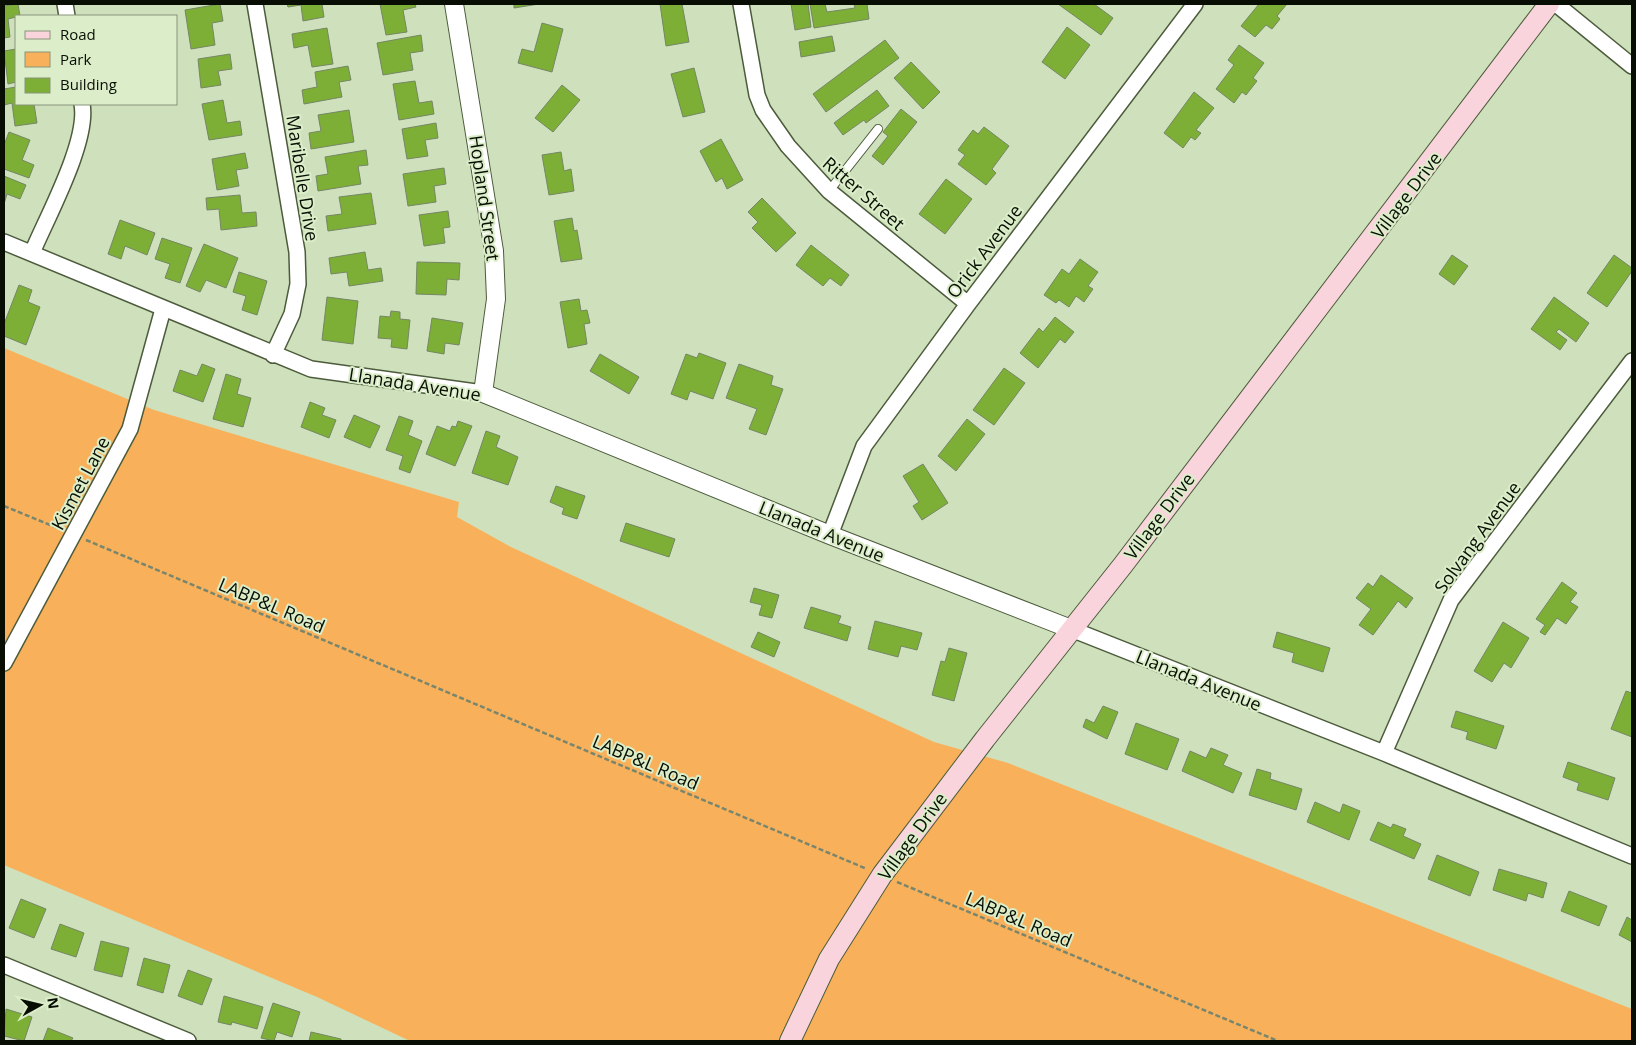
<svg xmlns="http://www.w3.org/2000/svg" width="1636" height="1045" font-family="'Open Sans',sans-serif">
  <rect width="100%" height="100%" fill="#cee1bc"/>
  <path fill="#f8b15a" d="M 4,348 L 154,410 L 459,502 L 457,517 L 511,547 L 934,742 L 1008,763 L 1632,1009 L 1632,1041 L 410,1041 L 317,997 L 4,865 Z"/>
  <path fill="#7daf36" stroke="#758664" d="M 18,4 L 20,16 L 8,19 L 10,37 L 4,38 L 4,6 Z
    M 220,4 L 223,21 L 212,23 L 215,45 L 191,49 L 185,10 Z
    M 287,4 L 322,4 L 324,17 L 303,21 L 301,5 L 288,7 Z
    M 380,4 L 415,4 L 416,7 L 403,10 L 407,32 L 386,35 Z
    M 514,4 L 539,4 L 514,8 Z
    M 660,4 L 682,4 L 689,42 L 666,46 Z
    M 791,4 L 808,4 L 811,27 L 795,30 Z
    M 810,4 L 825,4 L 827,12 L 855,8 L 854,4 L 867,4 L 869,19 L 814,28 Z
    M 1058,4 L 1094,4 L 1113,18 L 1101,35 Z
    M 1259,4 L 1287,4 L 1277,16 L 1280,19 L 1272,29 L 1266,25 L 1255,37 L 1241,26 Z
    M 542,23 L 563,29 L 552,72 L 518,63 L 522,49 L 534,52 Z
    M 1067,27 L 1090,45 L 1065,79 L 1042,62 Z
    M 327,28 L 333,64 L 312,67 L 308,45 L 294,48 L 292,34 Z
    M 421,35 L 423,51 L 410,53 L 413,70 L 383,75 L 377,43 Z
    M 832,36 L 835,51 L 801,57 L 799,42 Z
    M 885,40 L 899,58 L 826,112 L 813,94 Z
    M 1239,45 L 1264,63 L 1253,78 L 1257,81 L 1246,95 L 1242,92 L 1234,103 L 1216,89 L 1234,65 L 1228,60 Z
    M 16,49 L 16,82 L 8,84 L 4,51 Z
    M 230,54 L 232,69 L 218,71 L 221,85 L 201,88 L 198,59 Z
    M 911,62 L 940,92 L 923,109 L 894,78 Z
    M 348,66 L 351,80 L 339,82 L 342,97 L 304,104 L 302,90 L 317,87 L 315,72 Z
    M 694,68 L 705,112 L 683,117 L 671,74 Z
    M 415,81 L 419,103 L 432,101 L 434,114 L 399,120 L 393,84 Z
    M 562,85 L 580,100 L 553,132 L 535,118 Z
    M 16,87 L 16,104 L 34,104 L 37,123 L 15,126 L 12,103 L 4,105 L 4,89 Z
    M 877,90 L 889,106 L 866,123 L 864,120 L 843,135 L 834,123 Z
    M 1194,92 L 1214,108 L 1196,130 L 1201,133 L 1195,140 L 1191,137 L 1183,148 L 1164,133 Z
    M 223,100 L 227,123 L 240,121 L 242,135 L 209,140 L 202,104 Z
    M 901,109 L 917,122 L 883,165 L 872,156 L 888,136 L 883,132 Z
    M 349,110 L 354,142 L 311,149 L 309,133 L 321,131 L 318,115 Z
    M 436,123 L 438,138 L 425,140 L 428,156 L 407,159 L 402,129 Z
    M 984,127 L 1009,146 L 992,169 L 996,173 L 986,185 L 958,164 L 965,155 L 958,150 L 973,130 L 978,134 Z
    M 9,132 L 30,140 L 22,160 L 34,165 L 29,178 L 4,169 L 4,145 Z
    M 721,139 L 743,180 L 727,189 L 722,178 L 716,182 L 700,151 Z
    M 366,150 L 368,165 L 358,166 L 361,184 L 318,191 L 316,176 L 328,174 L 325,157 Z
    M 561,152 L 564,171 L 571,169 L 574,191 L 549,195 L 542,155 Z
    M 245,153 L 248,168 L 236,170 L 239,186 L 217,190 L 212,159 Z
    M 444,168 L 446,184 L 434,186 L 436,202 L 408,206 L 403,174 Z
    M 4,176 L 26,185 L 20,199 L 7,194 L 4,204 Z
    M 946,179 L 972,199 L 945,234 L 919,214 Z
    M 371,193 L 376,224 L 328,231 L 326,216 L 342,214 L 339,197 Z
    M 240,195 L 242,213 L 256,212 L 257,226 L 221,230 L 219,209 L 207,210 L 206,198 Z
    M 762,198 L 796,233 L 776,252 L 752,228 L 758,222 L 748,212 Z
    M 448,211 L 450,227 L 443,228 L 445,243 L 424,246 L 419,215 Z
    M 572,218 L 574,231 L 577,230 L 582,259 L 561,262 L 554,221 Z
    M 120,220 L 155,233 L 147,255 L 125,246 L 121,259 L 108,254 Z
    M 162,238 L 192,248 L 180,283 L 165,278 L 170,264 L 155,259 Z
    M 204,244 L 238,258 L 226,288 L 206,280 L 200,292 L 186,286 Z
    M 811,245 L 849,275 L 841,286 L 830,278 L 823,286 L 796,265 Z
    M 365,252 L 368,270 L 381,268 L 383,281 L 349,286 L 347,272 L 331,274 L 329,258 Z
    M 1452,255 L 1468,266 L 1454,285 L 1439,274 Z
    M 1614,255 L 1632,268 L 1632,271 L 1607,307 L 1587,293 Z
    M 1080,259 L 1098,272 L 1088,286 L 1093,289 L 1084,302 L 1076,296 L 1069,307 L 1059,300 L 1056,303 L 1044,295 L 1062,269 L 1069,274 Z
    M 417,262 L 460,263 L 459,280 L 447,279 L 446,295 L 416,294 Z
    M 239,272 L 267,281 L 257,315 L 242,310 L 246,296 L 233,292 Z
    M 19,285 L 32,290 L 28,302 L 40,307 L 26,345 L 4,336 L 4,324 Z
    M 327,297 L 358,301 L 353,344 L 322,340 Z
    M 1554,297 L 1589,323 L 1576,342 L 1559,329 L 1556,332 L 1567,340 L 1560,350 L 1531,329 Z
    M 579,299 L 581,311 L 587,310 L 590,323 L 584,324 L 587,344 L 568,348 L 560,302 Z
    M 391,311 L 400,312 L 400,319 L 410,320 L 407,349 L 391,347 L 392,339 L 378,338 L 380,316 L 390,317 Z
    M 1055,317 L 1074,332 L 1065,343 L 1060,339 L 1038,368 L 1020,353 L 1039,328 L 1043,332 Z
    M 432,318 L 463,323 L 459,345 L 445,343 L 444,354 L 427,351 Z
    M 699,353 L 726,363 L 713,399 L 690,391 L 687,400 L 671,394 L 686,354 L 697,358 Z
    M 600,354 L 639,377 L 629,394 L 590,371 Z
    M 202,364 L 215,369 L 203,402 L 173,391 L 180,370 L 197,376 Z
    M 739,364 L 773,376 L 771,385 L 783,389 L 766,435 L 749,429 L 757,409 L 726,398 Z
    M 1004,368 L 1025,383 L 994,425 L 973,410 Z
    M 226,374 L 241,379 L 237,394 L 251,398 L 243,427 L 213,419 Z
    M 310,402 L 325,408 L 322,415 L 336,420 L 329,438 L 301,427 Z
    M 354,415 L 380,426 L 370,448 L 344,437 Z
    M 399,416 L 413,421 L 408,435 L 422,441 L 410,473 L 399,469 L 403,456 L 386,450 Z
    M 967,419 L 985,434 L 956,471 L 938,456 Z
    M 458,421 L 472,426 L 455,466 L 426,454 L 437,426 L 450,431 L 452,426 L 456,427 Z
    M 486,431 L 500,436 L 496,447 L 518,457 L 508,485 L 472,473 Z
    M 923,464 L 948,503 L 922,520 L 913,506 L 919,502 L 903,476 Z
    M 556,486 L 585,496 L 577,519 L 562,514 L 564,508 L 550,502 Z
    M 626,523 L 675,539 L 669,557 L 620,541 Z
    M 1381,575 L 1413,598 L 1406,608 L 1398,601 L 1373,635 L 1359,625 L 1371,609 L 1356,598 L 1368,583 L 1373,587 Z
    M 1562,582 L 1577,593 L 1570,602 L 1578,607 L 1566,624 L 1557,618 L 1545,635 L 1540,632 L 1545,625 L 1536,619 Z
    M 754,588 L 779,595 L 772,618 L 759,615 L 762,605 L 750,602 Z
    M 811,607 L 841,616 L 838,623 L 851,627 L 847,641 L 804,628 Z
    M 875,621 L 922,633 L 917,650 L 901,646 L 898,657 L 868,649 Z
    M 1503,622 L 1529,638 L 1511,668 L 1504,663 L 1492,682 L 1474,671 Z
    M 758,632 L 780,642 L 774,657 L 751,647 Z
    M 1277,632 L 1330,648 L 1323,672 L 1292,662 L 1294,653 L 1273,647 Z
    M 949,648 L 967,653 L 954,701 L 932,695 L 941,661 L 945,662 Z
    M 1626,691 L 1632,693 L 1632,737 L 1611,729 Z
    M 1103,706 L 1118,712 L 1107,739 L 1083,727 L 1086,719 L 1094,723 Z
    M 1456,711 L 1504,726 L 1496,749 L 1466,739 L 1468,732 L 1451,727 Z
    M 1136,723 L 1179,739 L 1167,770 L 1125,754 Z
    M 1211,748 L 1228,755 L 1223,765 L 1242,773 L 1233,793 L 1182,771 L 1190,751 L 1206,758 Z
    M 1568,762 L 1615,778 L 1608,800 L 1577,790 L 1579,783 L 1563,777 Z
    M 1257,769 L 1271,773 L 1270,779 L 1302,789 L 1296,810 L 1249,795 Z
    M 1315,802 L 1340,813 L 1343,804 L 1360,811 L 1349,840 L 1307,822 Z
    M 1378,822 L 1391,828 L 1393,824 L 1406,829 L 1403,836 L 1421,844 L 1414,859 L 1370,840 Z
    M 1437,855 L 1479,872 L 1470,896 L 1428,879 Z
    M 1499,869 L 1547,883 L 1543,898 L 1528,893 L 1526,901 L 1493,890 Z
    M 1569,891 L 1607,906 L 1599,926 L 1561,911 Z
    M 21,899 L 46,909 L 34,938 L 9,928 Z
    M 1627,917 L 1632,920 L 1632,942 L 1619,935 Z
    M 60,924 L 84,933 L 76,957 L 51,949 Z
    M 101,941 L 129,948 L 122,977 L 94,970 Z
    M 144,958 L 170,965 L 163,993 L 137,985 Z
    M 188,970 L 212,979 L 202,1005 L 178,996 Z
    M 224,996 L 263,1007 L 257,1029 L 232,1022 L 231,1025 L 218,1022 Z
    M 273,1003 L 300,1012 L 292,1037 L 277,1032 L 274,1041 L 261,1038 Z
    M 6,1009 L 32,1017 L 24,1041 L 4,1036 Z
    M 48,1028 L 73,1038 L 71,1041 L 43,1041 Z
    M 311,1032 L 341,1039 L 341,1041 L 309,1041 Z"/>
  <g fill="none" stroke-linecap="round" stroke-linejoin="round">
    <defs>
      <path id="service" d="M 829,191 L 878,129"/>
      <path id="minor" d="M 65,4 L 67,16
        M 255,4 L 297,252 L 298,284 L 292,314 L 273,355
        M 741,4 L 757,95 L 763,110 L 788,146 L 829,191 L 968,304
        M 1556,4 L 1632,66
        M 4,242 L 311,369 L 483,393
        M 32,253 C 47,217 89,141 82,104
        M 830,535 L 864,446 L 968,304 L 1195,4
        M 1071,629 L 1384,753 L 1632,856
        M 4,663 L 130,429 L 163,309
        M 1384,753 L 1451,600 L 1632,361
        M 4,965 L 188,1041"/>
      <path id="tertiary" d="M 454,4 L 494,251 L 496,299 L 483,393 L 830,535 L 1071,629"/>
      <path id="secondary" d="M 790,1041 L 829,959 L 882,875 L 985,739 L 1123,565 L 1549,4"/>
    </defs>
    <use href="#service" stroke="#4c5b3b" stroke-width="10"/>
    <use href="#minor" stroke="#4c5b3b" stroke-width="18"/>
    <use href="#tertiary" stroke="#4c5b3b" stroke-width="20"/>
    <use href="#secondary" stroke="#4c5b3b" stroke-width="22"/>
    <path stroke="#79866d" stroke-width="2.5" stroke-dasharray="5 2.5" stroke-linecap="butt" d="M 4,506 L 60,529
      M 86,540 L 867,869
      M 897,882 L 1278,1041"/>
    <use href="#service" stroke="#fff" stroke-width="8"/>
    <use href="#minor" stroke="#fff" stroke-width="15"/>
    <use href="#tertiary" stroke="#fff" stroke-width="18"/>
    <use href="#secondary" stroke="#fad4dc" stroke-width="20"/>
  </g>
  <g text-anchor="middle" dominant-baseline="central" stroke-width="4" stroke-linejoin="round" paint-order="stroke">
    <g font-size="18" fill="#080e03" stroke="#dbeec9">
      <text transform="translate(303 178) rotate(81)">Maribelle Drive</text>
      <text transform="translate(864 193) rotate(41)">Ritter Street</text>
      <text transform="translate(1406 195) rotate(-53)">Village Drive</text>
      <text transform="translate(485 198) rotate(82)">Hopland Street</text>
      <text transform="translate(984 251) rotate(-53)">Orick Avenue</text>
      <text transform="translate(415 384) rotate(9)">Llanada Avenue</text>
      <text transform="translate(80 483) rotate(-62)">Kismet Lane</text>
      <text transform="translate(1159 516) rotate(-53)">Village Drive</text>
      <text transform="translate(822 531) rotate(22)">Llanada Avenue</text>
      <text transform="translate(1477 537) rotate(-54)">Solvang Avenue</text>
      <text transform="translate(272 605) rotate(23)">LABP&amp;L Road</text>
      <text transform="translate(1199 680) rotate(22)">Llanada Avenue</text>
      <text transform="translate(646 762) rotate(23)">LABP&amp;L Road</text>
      <text transform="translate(912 836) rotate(-54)">Village Drive</text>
      <text transform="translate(1019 919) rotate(23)">LABP&amp;L Road</text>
    </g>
  </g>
  <rect width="1636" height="1045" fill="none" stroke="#080e03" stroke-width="10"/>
  <rect x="15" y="15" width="162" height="90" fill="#dbeec9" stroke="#87947a"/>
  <rect x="25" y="31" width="25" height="8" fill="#fad4dc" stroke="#87947a"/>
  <text x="60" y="40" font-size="15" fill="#080e03">Road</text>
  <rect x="25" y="52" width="25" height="15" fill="#f8b15a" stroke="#87947a"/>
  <text x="60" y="65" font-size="15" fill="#080e03">Park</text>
  <rect x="25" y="78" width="25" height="15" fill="#7daf36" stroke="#87947a"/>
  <text x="60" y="90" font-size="15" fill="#080e03">Building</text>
  <g transform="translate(40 1005) rotate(82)" stroke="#dbeec9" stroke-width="4" paint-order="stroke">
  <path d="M0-4L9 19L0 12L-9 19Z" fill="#080e03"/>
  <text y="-8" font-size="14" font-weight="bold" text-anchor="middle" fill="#080e03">N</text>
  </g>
</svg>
